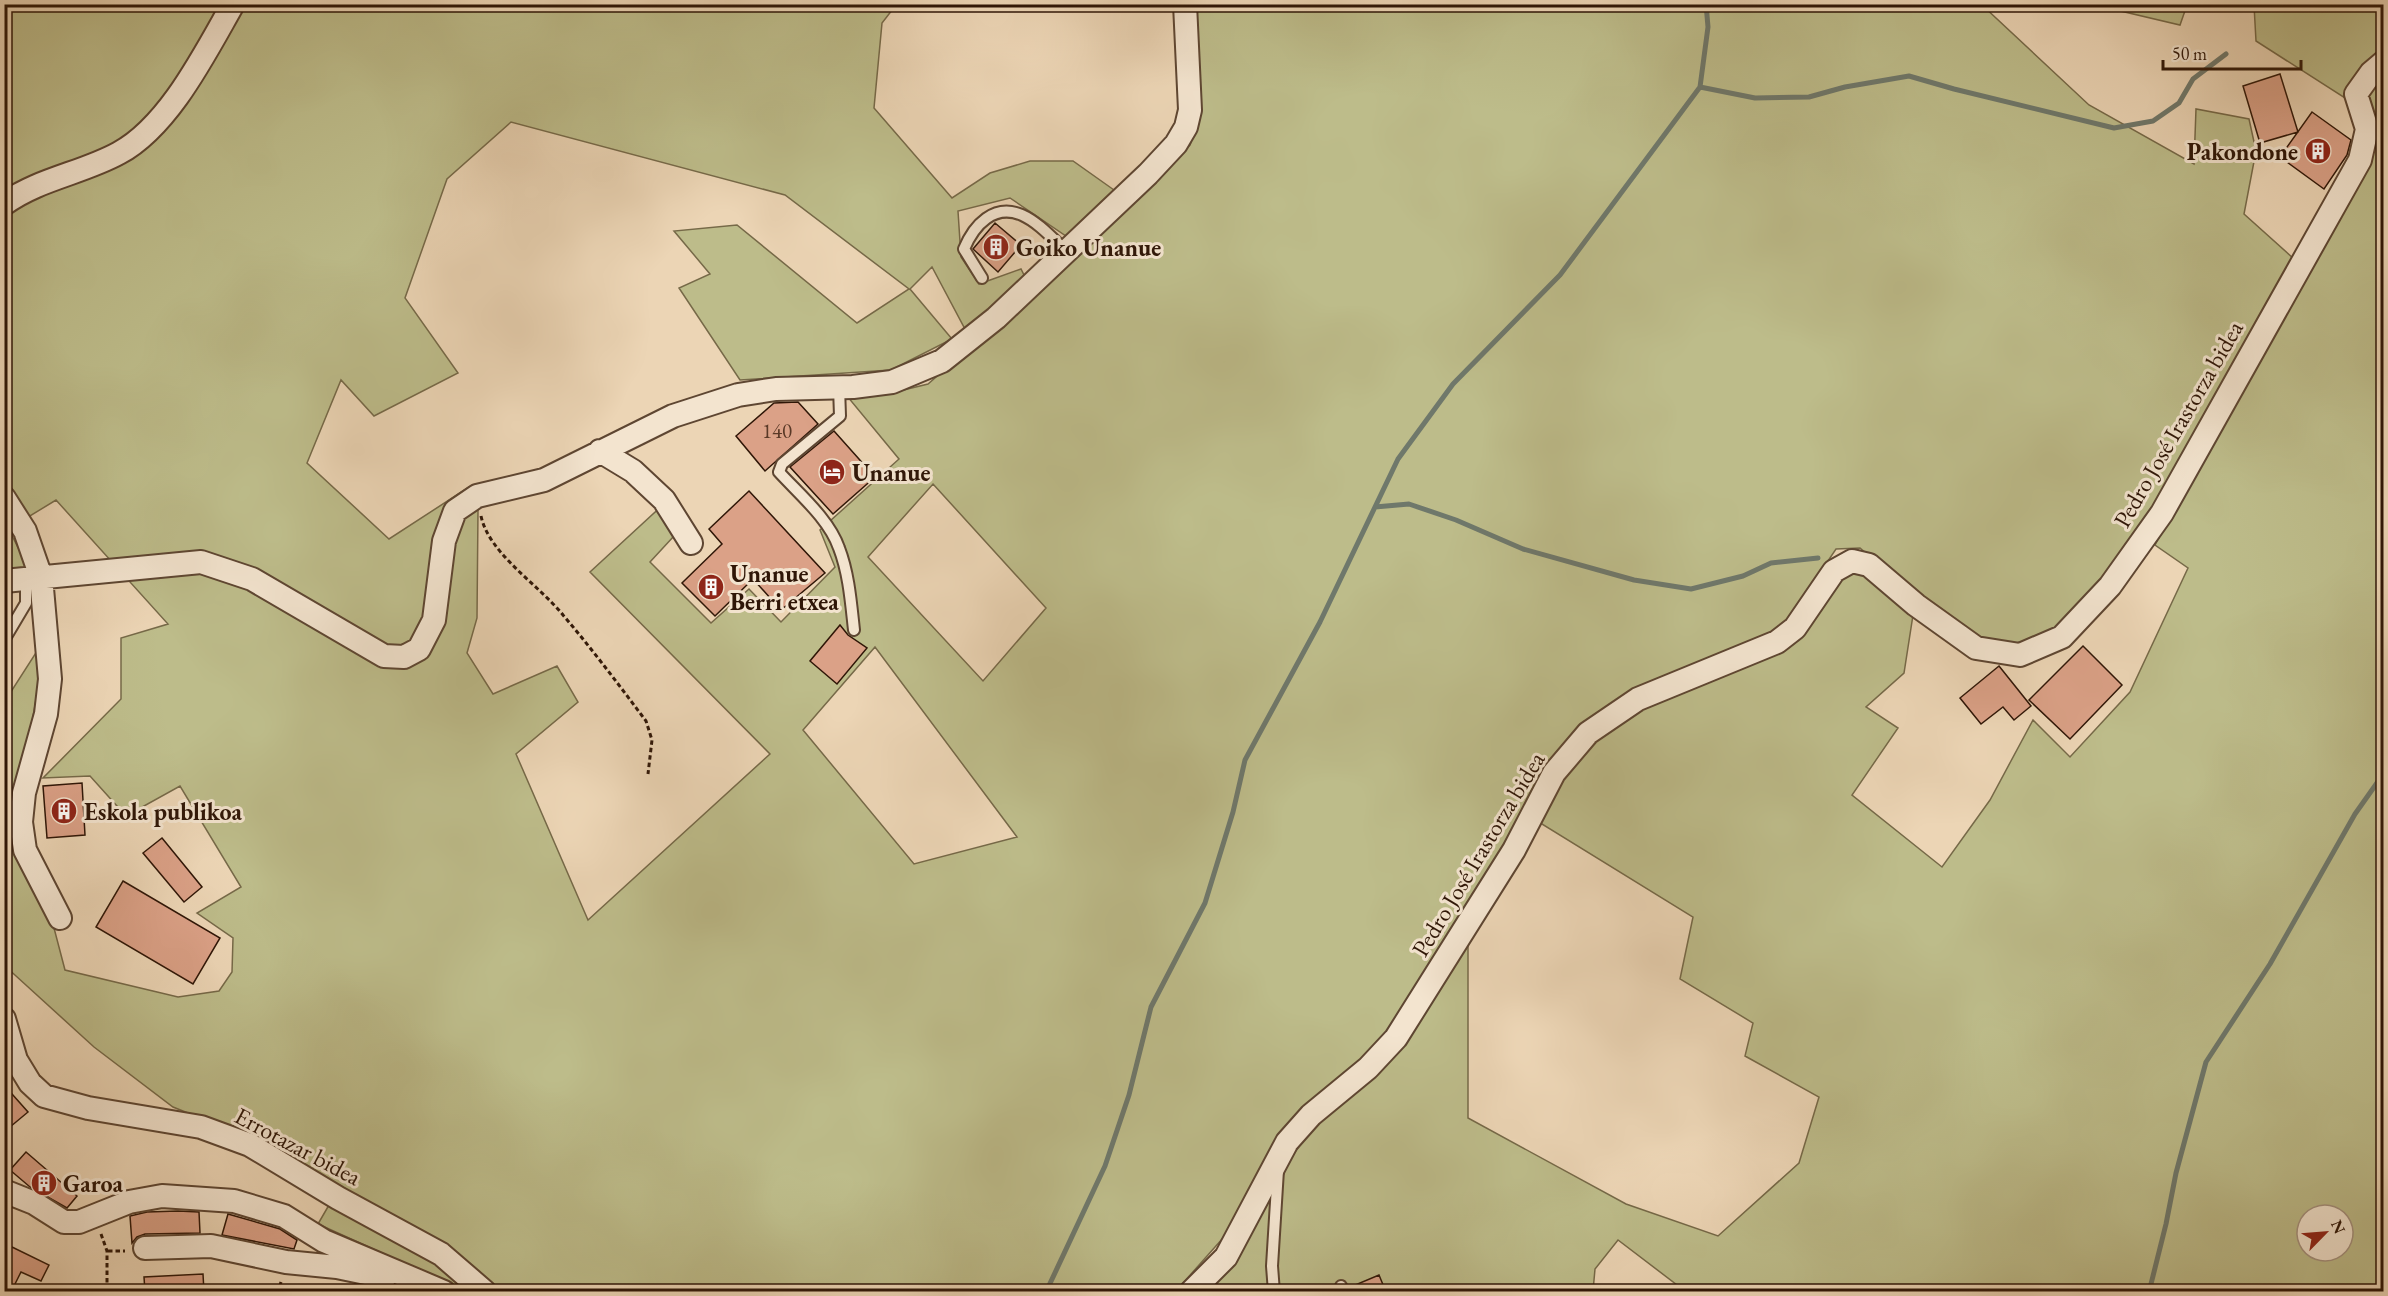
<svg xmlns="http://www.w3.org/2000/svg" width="2388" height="1296" font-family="'EB Garamond',serif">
  <rect width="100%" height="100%" fill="#ecd5b5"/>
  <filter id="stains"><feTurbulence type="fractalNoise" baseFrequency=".00333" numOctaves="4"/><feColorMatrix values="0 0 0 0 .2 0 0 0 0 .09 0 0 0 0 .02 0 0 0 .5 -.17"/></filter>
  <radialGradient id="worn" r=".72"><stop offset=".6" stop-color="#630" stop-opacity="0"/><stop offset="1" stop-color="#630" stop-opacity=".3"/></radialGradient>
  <path fill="#bdbc8a" stroke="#766948" stroke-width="1.5" fill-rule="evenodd" d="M 5,5 L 223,5 C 200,43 175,91 143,122 C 113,152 44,176 5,193 Z
    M 244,5 L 896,5 L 882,23 L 874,108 L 952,198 L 990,173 L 1030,161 L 1073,161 L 1114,190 L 1066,236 L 1010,198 L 958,211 L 961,257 L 979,284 L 1021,269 L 1026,279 L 965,329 L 932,267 L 910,289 L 952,339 L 891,370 L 740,380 L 679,288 L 710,274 L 674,231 L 737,225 L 857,323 L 909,289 L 785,195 L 511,122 L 447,179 L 405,298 L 458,373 L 374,416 L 341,380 L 307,463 L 389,539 L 469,487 L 478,510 L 477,618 L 467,653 L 493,694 L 557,666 L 578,702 L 516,754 L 588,920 L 770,754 L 590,572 L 666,502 L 686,523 L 650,562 L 711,623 L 749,589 L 781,622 L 835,567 L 820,530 L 899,459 L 847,396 L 887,394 L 928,384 L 1026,298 L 1190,145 L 1199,119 L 1197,5 L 1982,5 L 2089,105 L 2194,164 L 2196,109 L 2249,119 L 2256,151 L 2244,214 L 2294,259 L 2160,506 L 2061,630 L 2027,646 L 1989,643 L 1921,600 L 1860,548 L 1836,549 L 1782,629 L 1643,687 L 1589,719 L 1559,751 L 1508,850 L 1383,1039 L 1231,1229 L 1176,1291 L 517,1292 L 510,1286 L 457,1287 L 318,1224 L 340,1186 L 255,1140 L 173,1107 L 94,1047 L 5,966 L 5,701 L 39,648 L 39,683 L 31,728 L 10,812 L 13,841 L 54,928 L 65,970 L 178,997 L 219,991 L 232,972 L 233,938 L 197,913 L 241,887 L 180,786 L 126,816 L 90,776 L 43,778 L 121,699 L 121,638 L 168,624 L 56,500 L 25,519 L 5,480 L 4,213 L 35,194 L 115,163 ZM 933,484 L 1046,608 L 983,681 L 868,557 ZM 875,647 L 1017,837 L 914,864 L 803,730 Z
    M 2095,5 L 2187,5 L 2180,25 Z
    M 2254,5 L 2383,5 L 2383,115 L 2370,114 L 2256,41 Z
    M 2383,136 L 2383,1291 L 1685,1291 L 1618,1240 L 1595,1269 L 1593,1291 L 1202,1292 L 1311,1128 L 1468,942 L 1468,1118 L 1626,1204 L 1718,1236 L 1799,1163 L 1819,1097 L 1745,1056 L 1753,1023 L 1680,979 L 1693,917 L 1537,821 L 1569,764 L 1592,742 L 1629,716 L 1681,690 L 1778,652 L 1837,581 L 1850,573 L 1869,574 L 1913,615 L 1904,673 L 1866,707 L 1898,728 L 1852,795 L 1942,867 L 1990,800 L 2033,720 L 2070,757 L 2130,692 L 2188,568 L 2155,545 L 2379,138 ZM 2307,1215 L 2343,1215 L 2343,1251 L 2307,1251 Z
    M 5,522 L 29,569 L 5,573 Z"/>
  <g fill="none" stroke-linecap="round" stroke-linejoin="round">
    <path stroke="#6f786b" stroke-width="5" d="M 1700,87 L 1755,98 L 1809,97 L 1845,87 L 1909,76 L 1954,89 L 2114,128 L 2153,121 L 2179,103 L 2193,79 L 2226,54
      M 1375,507 L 1409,504 L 1456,520 L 1523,549 L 1634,580 L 1691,589 L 1743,576 L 1771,563 L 1818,558
      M 1046,1292 L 1105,1166 L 1129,1095 L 1151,1007 L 1205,903 L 1233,812 L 1245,760 L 1320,622 L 1398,459 L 1453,384 L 1560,275 L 1700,87 L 1708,27 L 1706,4
      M 2149,1292 L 2166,1224 L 2176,1173 L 2206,1062 L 2270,964 L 2355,814 L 2384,773"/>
  </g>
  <path fill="#dba187" stroke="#2f1607" stroke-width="1.5" d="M 2280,74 L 2298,132 L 2260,143 L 2243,86 Z
    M 2312,112 L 2351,140 L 2347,155 L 2324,189 L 2280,157 Z
    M 995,223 L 1021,245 L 998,272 L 973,249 Z
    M 798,402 L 818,424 L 765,471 L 736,436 L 774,403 Z
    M 834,431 L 875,477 L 833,514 L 790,467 Z
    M 749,491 L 825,573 L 781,610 L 753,579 L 715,616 L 682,583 L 722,544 L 709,529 Z
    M 840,625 L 848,635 L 867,648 L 837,684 L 810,661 Z
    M 2083,646 L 2122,685 L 2070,739 L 2029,700 Z
    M 1999,666 L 2031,706 L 2014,720 L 2003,707 L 1981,724 L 1960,698 Z
    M 82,783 L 85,835 L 47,838 L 43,786 Z
    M 162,838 L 202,887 L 184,902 L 143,853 Z
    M 123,881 L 220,938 L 193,984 L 96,927 Z
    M 4,1085 L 28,1112 L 4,1132 Z
    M 26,1152 L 77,1196 L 67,1208 L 30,1187 L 10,1170 Z
    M 178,1211 L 199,1212 L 200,1233 L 145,1234 L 137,1237 L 132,1243 L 130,1216 L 147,1212 Z
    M 228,1214 L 280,1229 L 297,1240 L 294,1249 L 222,1235 Z
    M 12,1247 L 49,1265 L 41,1281 L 21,1272 L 11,1292 L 4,1292 L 4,1263 Z
    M 203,1274 L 204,1292 L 145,1292 L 144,1277 Z
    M 1379,1275 L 1386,1292 L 1347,1292 L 1348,1288 Z"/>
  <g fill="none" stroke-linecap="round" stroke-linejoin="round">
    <defs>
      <path id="lane" d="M 982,278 L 964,249 C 974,225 994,203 1022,215 C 1038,222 1053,239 1066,251
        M 839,387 L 840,416 L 782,464 L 779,472 C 799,494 829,519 839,548 C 849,574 851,603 854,630
        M 4,640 L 26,603 L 26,578
        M 1274,1292 L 1272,1266 L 1278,1170
        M 1339,1292 L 1341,1286"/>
      <path id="street" d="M 2367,129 L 2356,94 L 2371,73 L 2384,62
        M 4,204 C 38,179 83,173 119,153 C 169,126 205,53 233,4
        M 600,451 L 633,471 L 664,500 L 691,543
        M 4,498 L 25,531 L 41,577 L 50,679 L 46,714 L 24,793 L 21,822 L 25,850 L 60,918
        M 4,581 L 201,562 L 252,579 L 384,656 L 404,657 L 419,649 L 434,620 L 444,541 L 455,511 L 477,496 L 544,480 L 673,416 L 738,395 L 776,389 L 853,387 L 892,382 L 942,361 L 996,318 L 1148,174 L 1176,144 L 1186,127 L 1190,110 L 1185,4
        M 4,1019 L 16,1060 L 30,1083 L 44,1096 L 88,1108 L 201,1127 L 250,1145 L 338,1198 L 441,1254 L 485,1292
        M 4,1191 L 34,1203 L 64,1222 L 79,1222 L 129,1202 L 162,1196 L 234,1201 L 284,1216 L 324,1241 L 444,1292
        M 145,1248 L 211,1246 L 286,1262 L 337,1267 L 385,1277
        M 1191,1292 L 1226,1257 L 1287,1142 L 1311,1115 L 1368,1068 L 1396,1038 L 1514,850 L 1554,773 L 1588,733 L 1638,699 L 1777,642 L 1795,628 L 1834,571 L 1852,561 L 1869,565 L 1916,605 L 1976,648 L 2020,655 L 2062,637 L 2110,586 L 2162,513 L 2360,160 L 2367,129"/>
    </defs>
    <use href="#lane" stroke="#5e4632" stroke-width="14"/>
    <use href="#street" stroke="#5e4632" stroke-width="26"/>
    <path stroke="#2f1607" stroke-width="3" stroke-dasharray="4.5 3" stroke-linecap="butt" d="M 481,516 C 489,554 539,585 563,615 C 592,649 619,685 646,721 L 652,740 L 648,774
      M 101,1234 L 107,1251 L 107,1292
      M 108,1251 L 125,1251
      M 278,1292 L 281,1282"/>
    <use href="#lane" stroke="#f3e4cf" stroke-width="10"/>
    <use href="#street" stroke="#f3e4cf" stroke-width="22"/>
  </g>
  <defs>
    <symbol id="building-disc" viewBox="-11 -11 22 22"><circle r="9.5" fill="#8f2418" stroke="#f3e4cf"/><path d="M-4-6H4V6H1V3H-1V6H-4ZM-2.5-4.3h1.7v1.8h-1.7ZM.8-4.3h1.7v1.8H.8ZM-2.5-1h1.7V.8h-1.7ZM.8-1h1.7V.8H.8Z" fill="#fff"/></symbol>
    <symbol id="hotel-disc" viewBox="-11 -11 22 22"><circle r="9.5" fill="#8f2418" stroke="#f3e4cf"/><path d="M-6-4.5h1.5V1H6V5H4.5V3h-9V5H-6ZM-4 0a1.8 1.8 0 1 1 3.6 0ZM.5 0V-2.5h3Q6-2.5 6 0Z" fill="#fff"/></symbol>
  </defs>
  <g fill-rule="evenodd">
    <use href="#building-disc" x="2303" y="136" width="30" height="30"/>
    <use href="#building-disc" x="981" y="232" width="30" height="30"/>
    <use href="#hotel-disc" x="817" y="457" width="30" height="30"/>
    <use href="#building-disc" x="696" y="572" width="30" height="30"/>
    <use href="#building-disc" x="49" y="796" width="30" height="30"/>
    <use href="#building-disc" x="29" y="1168" width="30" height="30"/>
  </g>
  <g text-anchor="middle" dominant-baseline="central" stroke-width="6" stroke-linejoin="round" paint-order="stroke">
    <g font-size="21" fill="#5a3927">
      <text x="777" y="430">140</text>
    </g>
    <g font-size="24" font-weight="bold" fill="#2f1607" stroke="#f3e4cf" text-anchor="start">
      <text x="2298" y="151" text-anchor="end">Pakondone</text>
      <text x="1016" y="247">Goiko Unanue</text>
      <text x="852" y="472">Unanue</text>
      <text x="730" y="573">Unanue<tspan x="730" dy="28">Berri etxea</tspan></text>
      <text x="84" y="811">Eskola publikoa</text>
      <text x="63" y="1183">Garoa</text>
    </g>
    <g font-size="24" fill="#2f1607" stroke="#f3e4cf">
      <text transform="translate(2178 424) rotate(-60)">Pedro José Irastorza bidea</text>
      <text transform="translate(1478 854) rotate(-59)">Pedro José Irastorza bidea</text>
      <text transform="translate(298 1146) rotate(28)">Errotazar bidea</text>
    </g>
  </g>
  <rect width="2388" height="1296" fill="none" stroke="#ecd5b5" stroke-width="24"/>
  <rect x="6" y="6" width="2376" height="1284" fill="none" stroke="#2f1607" stroke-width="3"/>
  <rect x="12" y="12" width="2364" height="1272" fill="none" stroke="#2f1607" stroke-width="1.5"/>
  <g transform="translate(2325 1233) rotate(65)"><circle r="28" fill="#f3e4cf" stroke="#a5927f" stroke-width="1.5"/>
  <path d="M0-4.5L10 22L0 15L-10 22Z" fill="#8f2418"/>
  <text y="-9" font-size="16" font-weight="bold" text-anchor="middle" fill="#2f1607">N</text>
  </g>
  <path d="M2163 60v9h138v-9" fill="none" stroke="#2f1607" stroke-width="3"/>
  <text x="2172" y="60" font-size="18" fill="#2f1607" stroke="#f3e4cf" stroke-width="4.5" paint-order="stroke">50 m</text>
  <rect width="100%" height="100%" filter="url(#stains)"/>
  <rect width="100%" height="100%" fill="url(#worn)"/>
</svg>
